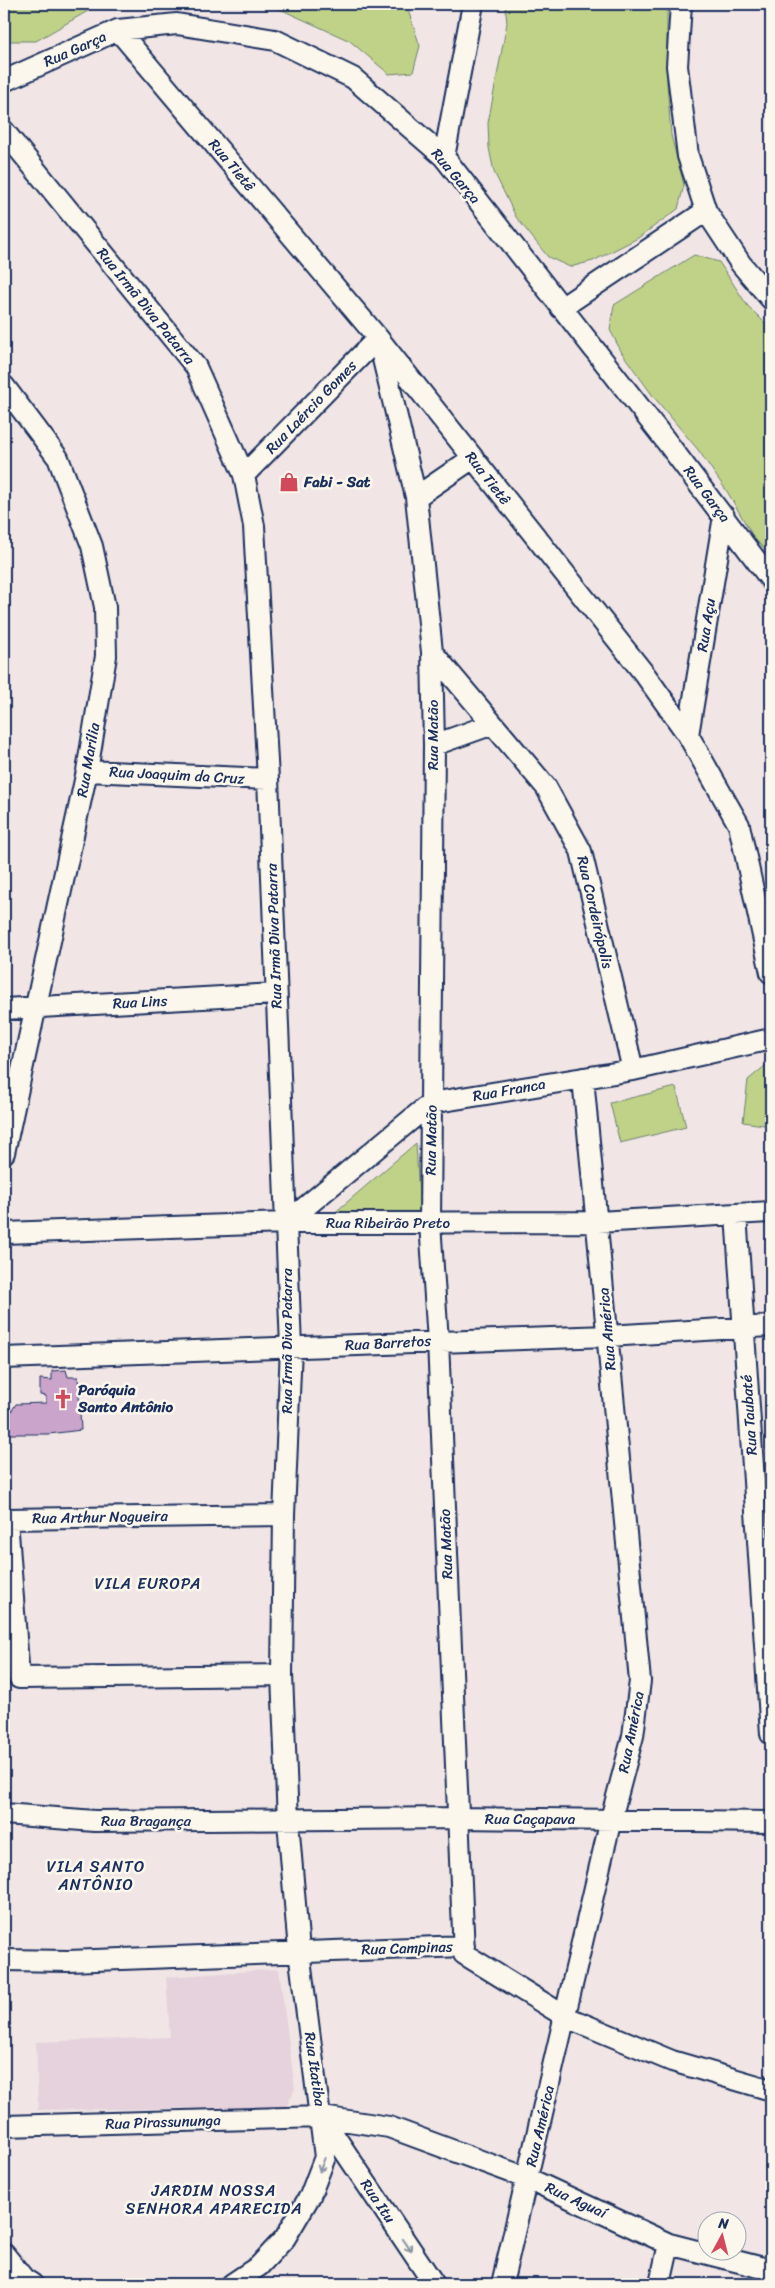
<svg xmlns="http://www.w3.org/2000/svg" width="775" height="2288" font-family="Sriracha,sans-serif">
  <rect width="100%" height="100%" fill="#f1e6e5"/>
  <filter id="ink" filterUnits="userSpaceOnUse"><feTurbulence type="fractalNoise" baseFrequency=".02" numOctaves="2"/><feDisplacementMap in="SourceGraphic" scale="10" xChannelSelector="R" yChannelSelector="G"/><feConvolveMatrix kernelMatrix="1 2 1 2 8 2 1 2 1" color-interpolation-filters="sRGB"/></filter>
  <g filter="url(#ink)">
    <path fill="#e5d2dd" d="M 279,1969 L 295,2089 L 286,2107 L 38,2110 L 36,2042 L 170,2037 L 166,1977 Z"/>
    <path fill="#bfd287" stroke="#6d8072" d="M 4,4 L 100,4 L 36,41 L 4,41 Z
      M 269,4 L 406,4 L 420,46 L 413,72 L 389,74 L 350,41 Z
      M 505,4 L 667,4 L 667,83 L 671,135 L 684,185 L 678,209 L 638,238 L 593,261 L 570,267 L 548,257 L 516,217 L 494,172 L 489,148 L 488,123 L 507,23 Z
      M 694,255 L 719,262 L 747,305 L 771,329 L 771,556 L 754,538 L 728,493 L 699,451 L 653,396 L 622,353 L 610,330 L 614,305 Z
      M 771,1061 L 771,1126 L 743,1122 L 748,1080 Z
      M 676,1087 L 686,1127 L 620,1143 L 610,1103 Z
      M 416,1143 L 420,1213 L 332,1215 Z"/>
    <path fill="#caa4cb" stroke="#1b2f5e" d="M 66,1370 L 68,1377 L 78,1377 L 81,1430 L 49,1434 L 4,1434 L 4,1423 L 16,1404 L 46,1403 L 46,1396 L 40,1395 L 40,1379 L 52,1380 L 52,1371 Z"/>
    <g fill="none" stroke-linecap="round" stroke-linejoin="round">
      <defs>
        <path id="street" d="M 681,4 L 677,66 L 688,156 L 706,211 L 741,264 L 771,299
          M 118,30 L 378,338 L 646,676 L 688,735 L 739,825 L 771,973
          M 4,81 L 118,30 L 177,24 L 275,40 L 353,78 L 444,157 L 666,441 L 771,580
          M 4,131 L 196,367 L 244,475 L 254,526 L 268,779 L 291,1347 L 284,1515 L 282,1675 L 288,1821 L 299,1951 L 325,2157 L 310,2196 L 285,2238 L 259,2266 L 232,2284
          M 444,157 L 473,4
          M 561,308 L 706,211
          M 378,338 L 416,497 L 432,652 L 434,745 L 430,1223 L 438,1341 L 464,1954 L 566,2017 L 672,2061 L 771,2090
          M 4,386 L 58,458 L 92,546 L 105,607 L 106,656 L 87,771 L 4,1153
          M 244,475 L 378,338
          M 416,497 L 473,458
          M 432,652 L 546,787 L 581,851 L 633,1070
          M 688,735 L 724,516
          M 434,745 L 493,724
          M 87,771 L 268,779
          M 4,1009 L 276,994
          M 736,1214 L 771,1734
          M 286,1223 L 431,1103 L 633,1070 L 771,1039
          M 4,1233 L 286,1223 L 598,1222 L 771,1212
          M 4,1358 L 608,1336 L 771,1326
          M 282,1675 L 19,1678 L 7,1519 L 284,1515
          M 4,1814 L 95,1821 L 457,1818 L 771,1822
          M 4,1960 L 68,1961 L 464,1946
          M 323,2119 L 434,2284
          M 4,2126 L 322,2117 L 389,2127 L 527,2178 L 669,2244 L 771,2270
          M 4,2254 L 24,2279 L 32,2284
          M 502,2284 L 611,1819 L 633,1736 L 640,1681 L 583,1078
          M 660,2284 L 669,2244"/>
      </defs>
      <use href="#street" stroke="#1b2f5e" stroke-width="24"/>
      <use href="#street" stroke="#fbf7ec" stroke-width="20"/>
    </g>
    <defs><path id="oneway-shaft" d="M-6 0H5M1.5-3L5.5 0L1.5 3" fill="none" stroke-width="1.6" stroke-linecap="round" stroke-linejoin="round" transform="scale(1.25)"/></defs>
    <g stroke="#8b93a5">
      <use href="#oneway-shaft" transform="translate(322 2165) rotate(111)"/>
      <use href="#oneway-shaft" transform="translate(407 2245) rotate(56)"/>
    </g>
  </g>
  <defs>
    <symbol id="shop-bare" viewBox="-9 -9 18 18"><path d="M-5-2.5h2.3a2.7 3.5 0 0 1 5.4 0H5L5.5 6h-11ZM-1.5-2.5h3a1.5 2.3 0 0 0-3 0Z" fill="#d1495b" stroke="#fbf7ec" stroke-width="2.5" paint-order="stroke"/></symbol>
    <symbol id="church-bare" viewBox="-9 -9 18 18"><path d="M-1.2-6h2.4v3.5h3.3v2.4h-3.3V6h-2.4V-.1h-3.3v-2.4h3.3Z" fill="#d1495b" stroke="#fbf7ec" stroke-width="2.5" paint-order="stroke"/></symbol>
  </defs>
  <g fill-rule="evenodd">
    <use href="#shop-bare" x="275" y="468" width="28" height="28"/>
    <use href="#church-bare" x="49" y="1385" width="28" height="28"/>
  </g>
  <g text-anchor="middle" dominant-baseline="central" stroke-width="5" stroke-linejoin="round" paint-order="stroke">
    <g font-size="15" fill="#1b2f5e" stroke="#fbf7ec">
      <text transform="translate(75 49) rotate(-24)">Rua Garça</text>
      <text transform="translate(232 165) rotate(50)">Rua Tietê</text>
      <text transform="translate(456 176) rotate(50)">Rua Garça</text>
      <text transform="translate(146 306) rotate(51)">Rua Irmã Diva Patarra</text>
      <text transform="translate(311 407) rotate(-46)">Rua Laércio Gomes</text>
      <text transform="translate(488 478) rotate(52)">Rua Tietê</text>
      <text transform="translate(707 494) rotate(53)">Rua Garça</text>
      <text transform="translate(706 625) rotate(-81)">Rua Açu</text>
      <text transform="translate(433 735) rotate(-90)">Rua Matão</text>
      <text transform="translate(88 760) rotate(-80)">Rua Marília</text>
      <text transform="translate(177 775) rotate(3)">Rua Joaquim da Cruz</text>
      <text transform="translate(595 912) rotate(77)">Rua Cordeirópolis</text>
      <text transform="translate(274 936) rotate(-92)">Rua Irmã Diva Patarra</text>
      <text transform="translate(140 1002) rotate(-3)">Rua Lins</text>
      <text transform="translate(509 1090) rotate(-10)">Rua Franca</text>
      <text transform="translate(431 1140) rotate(-89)">Rua Matão</text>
      <text x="388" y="1223">Rua Ribeirão Preto</text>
      <text transform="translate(607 1329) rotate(-95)">Rua América</text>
      <text transform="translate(287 1341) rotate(-90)">Rua Irmã Diva Patarra</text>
      <text transform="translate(388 1343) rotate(-3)">Rua Barretos</text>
      <text transform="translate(749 1415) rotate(-94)">Rua Taubaté</text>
      <text transform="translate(100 1517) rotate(-1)">Rua Arthur Nogueira</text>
      <text transform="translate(446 1544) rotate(-92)">Rua Matão</text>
      <text transform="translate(631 1732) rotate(-79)">Rua América</text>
      <text x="530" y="1819">Rua Caçapava</text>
      <text x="146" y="1821">Rua Bragança</text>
      <text transform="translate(407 1948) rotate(-2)">Rua Campinas</text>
      <text transform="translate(315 2069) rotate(82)">Rua Itatiba</text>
      <text transform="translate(163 2122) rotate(-2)">Rua Pirassununga</text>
      <text transform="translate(540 2126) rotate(-77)">Rua América</text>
      <text transform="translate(576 2200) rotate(25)">Rua Aguaí</text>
      <text transform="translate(378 2201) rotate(56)">Rua Itu</text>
    </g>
    <g font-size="15" font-weight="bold" fill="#1b2f5e" stroke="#fbf7ec" text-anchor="start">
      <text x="304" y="482">Fabi - Sat</text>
      <text x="78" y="1390">Paróquia<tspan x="78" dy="17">Santo Antônio</tspan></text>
    </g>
    <g font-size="16" letter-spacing="1" fill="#1b2f5e" stroke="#fbf7ec">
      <text x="148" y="1583">VILA EUROPA</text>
      <text x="96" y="1866">VILA SANTO<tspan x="96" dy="18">ANTÔNIO</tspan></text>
      <text x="214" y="2190">JARDIM NOSSA<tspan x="214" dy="18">SENHORA APARECIDA</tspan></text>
    </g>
  </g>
  <rect width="775" height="2288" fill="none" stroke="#fbf7ec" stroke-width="20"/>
  <rect x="10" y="10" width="755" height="2268" fill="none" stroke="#1b2f5e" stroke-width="2" filter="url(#ink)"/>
  <g transform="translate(722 2236) rotate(7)"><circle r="24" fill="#fbf7ec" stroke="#a1a7b3"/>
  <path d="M0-4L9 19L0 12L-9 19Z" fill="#d1495b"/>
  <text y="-8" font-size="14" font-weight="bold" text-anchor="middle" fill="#1b2f5e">N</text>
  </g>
</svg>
